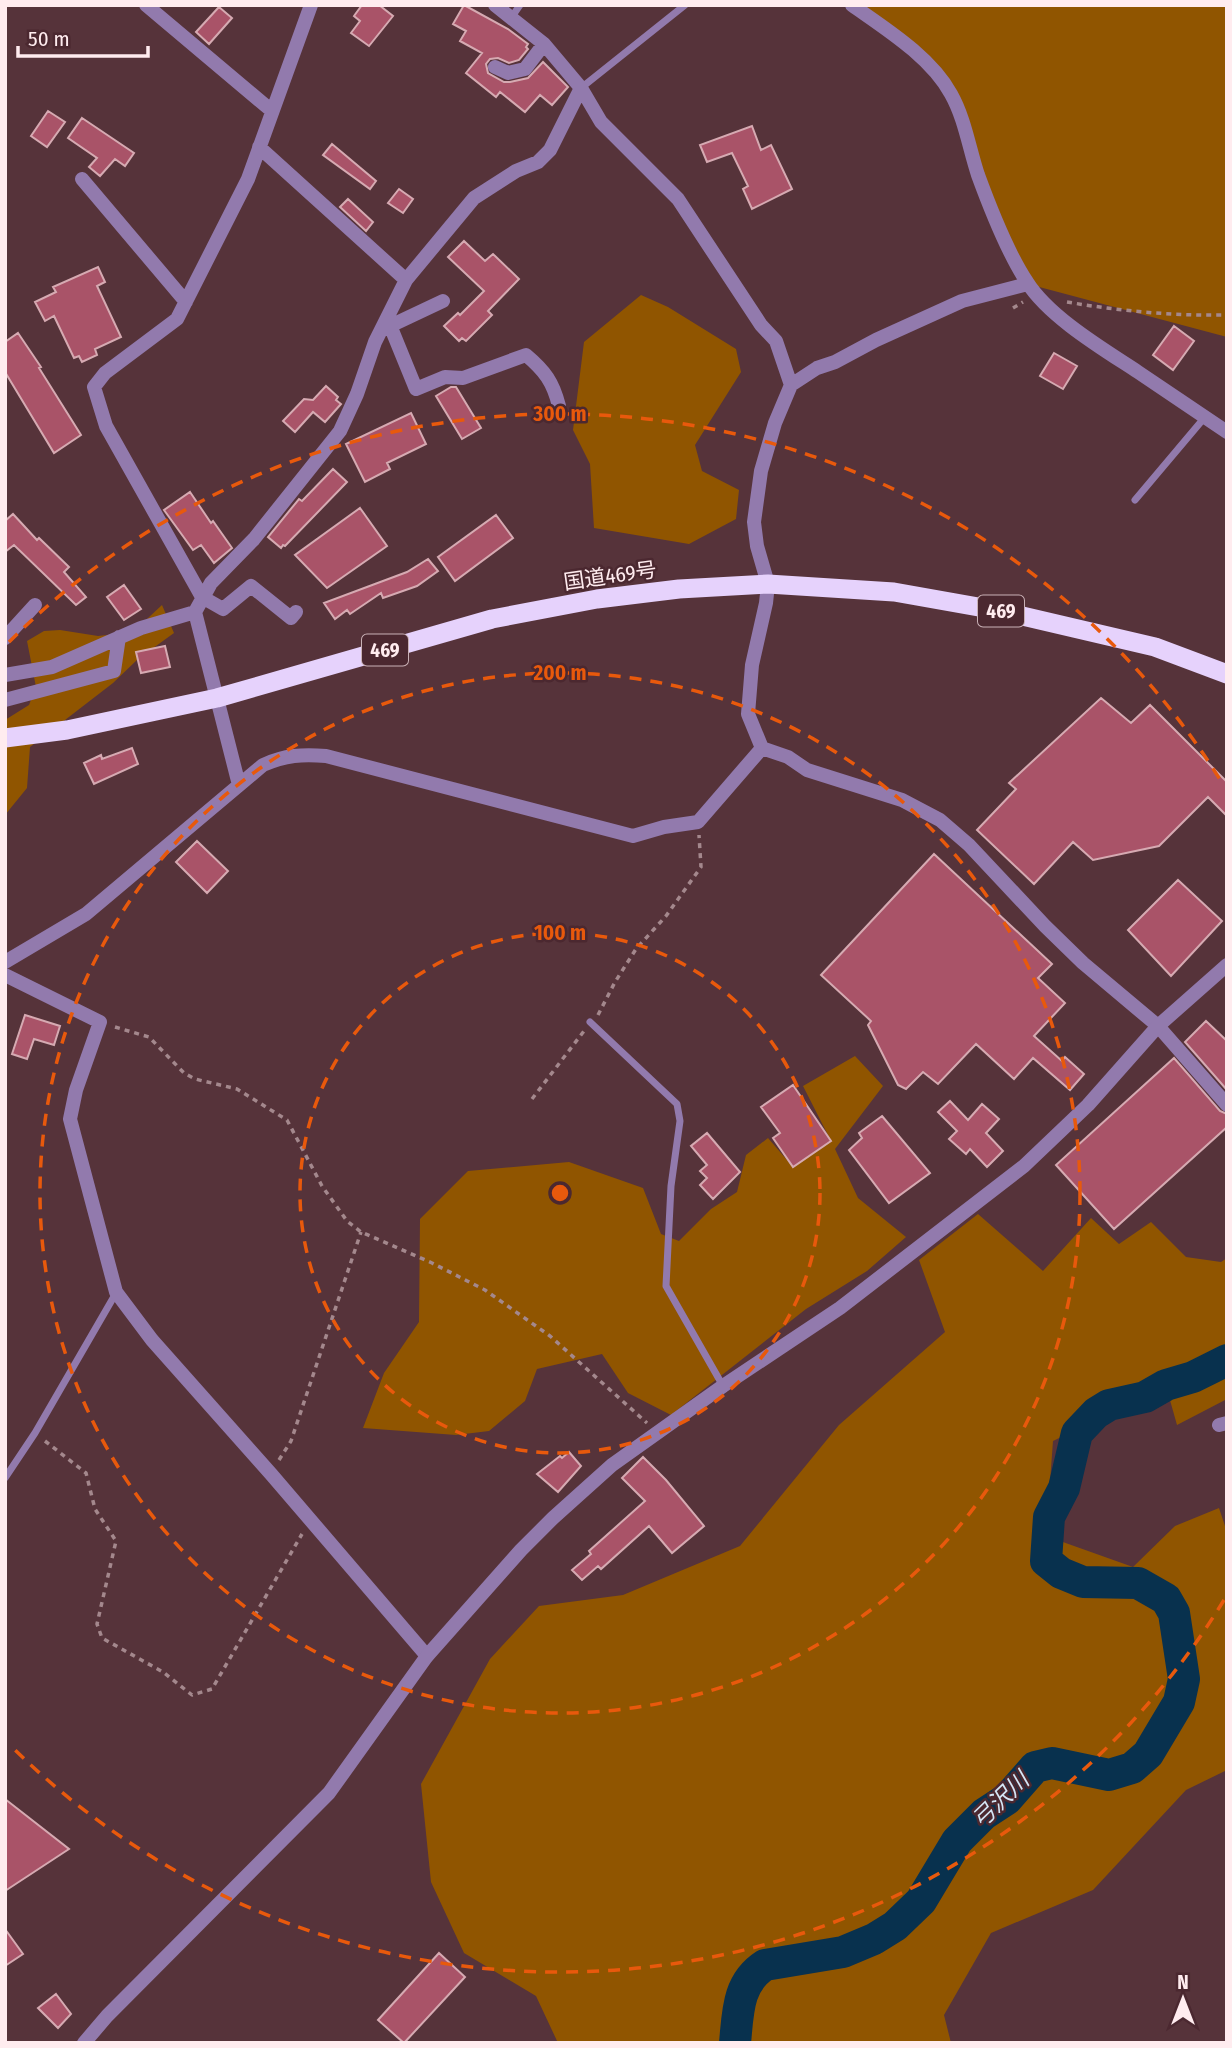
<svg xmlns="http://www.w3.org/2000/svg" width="1232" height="2048" font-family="'Fira Sans Condensed','Noto Sans JP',sans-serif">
  <rect width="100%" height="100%" fill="#56333a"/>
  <path fill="#905500" d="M 858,5 L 1227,5 L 1227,337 L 1028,284 L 950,92 Z
    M 641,295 L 668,307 L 736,349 L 741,372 L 695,445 L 702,471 L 739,490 L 736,519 L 689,544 L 594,528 L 590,464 L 573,430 L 584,342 Z
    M 162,605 L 174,633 L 138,659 L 113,683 L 30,747 L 27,788 L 5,815 L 5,720 L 29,705 L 36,687 L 27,641 L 44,631 L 60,630 L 98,636 L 133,632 Z
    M 855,1056 L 883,1086 L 835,1149 L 858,1198 L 906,1237 L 867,1271 L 806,1309 L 671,1415 L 628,1393 L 602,1354 L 537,1369 L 525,1401 L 489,1431 L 456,1435 L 363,1428 L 384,1373 L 419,1322 L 420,1219 L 468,1171 L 569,1162 L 643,1188 L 661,1234 L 679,1241 L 711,1209 L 737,1192 L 746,1155 L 768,1138 L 793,1167 L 831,1141 L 803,1086 Z
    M 978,1214 L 1043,1271 L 1091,1218 L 1119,1244 L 1151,1222 L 1186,1257 L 1221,1262 L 1227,1258 L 1227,1399 L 1177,1425 L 1166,1386 L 1053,1441 L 1046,1536 L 1133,1567 L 1175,1526 L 1219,1508 L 1227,1532 L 1227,1770 L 1186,1790 L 1093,1890 L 991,1933 L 944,2015 L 951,2043 L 558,2043 L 536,1996 L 464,1953 L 431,1882 L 421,1784 L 490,1659 L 539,1606 L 623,1595 L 740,1546 L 839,1425 L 945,1332 L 919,1260 Z"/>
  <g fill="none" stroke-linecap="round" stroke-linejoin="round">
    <path stroke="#08314e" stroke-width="32" d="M 735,2043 C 738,2013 737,1983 765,1965 L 843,1952 L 874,1939 L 895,1926 L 921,1901 L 957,1841 L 984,1814 L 1007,1799 L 1035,1767 L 1052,1763 L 1109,1775 L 1132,1768 L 1148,1754 L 1179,1702 L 1184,1679 L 1174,1613 L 1166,1599 L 1138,1583 L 1083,1582 L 1061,1573 L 1046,1561 L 1049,1517 L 1064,1488 L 1077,1433 L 1096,1413 L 1109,1405 L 1145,1397 L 1166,1385 L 1193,1377 L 1227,1360"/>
  </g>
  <path fill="#a95368" stroke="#d6aab2" stroke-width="2" d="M 362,5 L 379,5 L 393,16 L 369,46 L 351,33 L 360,21 L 354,16 Z
    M 464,5 L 508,29 L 528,44 L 526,47 L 528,49 L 519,60 L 509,63 L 498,58 L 490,59 L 486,64 L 488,73 L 504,82 L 510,82 L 528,78 L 543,62 L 568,87 L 552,105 L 540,95 L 525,112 L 500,92 L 496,97 L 466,73 L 482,53 L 460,41 L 466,31 L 453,24 Z
    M 219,7 L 232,18 L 209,44 L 196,32 Z
    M 48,111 L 65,122 L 47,147 L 31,136 Z
    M 82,118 L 134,153 L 125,166 L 115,159 L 100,176 L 89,167 L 97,158 L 68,138 Z
    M 752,126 L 761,150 L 771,145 L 792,189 L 752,209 L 743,189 L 748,186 L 732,153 L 707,162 L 700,145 Z
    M 332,144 L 376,181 L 370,189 L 323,155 Z
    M 399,189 L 413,199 L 403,213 L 388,203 Z
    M 348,199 L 373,222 L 366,231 L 340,207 Z
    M 464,241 L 485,261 L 493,254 L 519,279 L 488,311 L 492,315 L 466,341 L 462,338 L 459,341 L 444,326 L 458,313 L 460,315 L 484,291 L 448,257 Z
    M 98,267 L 105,282 L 97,286 L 121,337 L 95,349 L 97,355 L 82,362 L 79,356 L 74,358 L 54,316 L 45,321 L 35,302 L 56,292 L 53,287 Z
    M 1174,326 L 1194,341 L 1173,370 L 1153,355 Z
    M 18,333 L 41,367 L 39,368 L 81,435 L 54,453 L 5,372 L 5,342 Z
    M 1054,353 L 1077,366 L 1063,389 L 1040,376 Z
    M 326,386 L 338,397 L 336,400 L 341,404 L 325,422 L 313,412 L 295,432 L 283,421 L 304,399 L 313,400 Z
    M 451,387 L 456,387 L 481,428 L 462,439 L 436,396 Z
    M 411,413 L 426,444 L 387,463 L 390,469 L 365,482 L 346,444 Z
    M 333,469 L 347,482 L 285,546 L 283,545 L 281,548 L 268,537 L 299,499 L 302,501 Z
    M 190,492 L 211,523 L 213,521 L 232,548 L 214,563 L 201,545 L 193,550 L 164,510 Z
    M 360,508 L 387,546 L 327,588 L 295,555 Z
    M 13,514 L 37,540 L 39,538 L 69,567 L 64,572 L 86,597 L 76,605 L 14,545 L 5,552 L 5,521 Z
    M 496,515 L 513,538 L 455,581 L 438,557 Z
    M 428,559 L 438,571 L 417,586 L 383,598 L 381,593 L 350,614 L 347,610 L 335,619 L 324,603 L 407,572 Z
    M 124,585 L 141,609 L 124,620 L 107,597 Z
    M 165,646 L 170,667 L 141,673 L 136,652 Z
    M 1101,698 L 1131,723 L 1150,705 L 1227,782 L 1227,816 L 1208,797 L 1159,846 L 1093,860 L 1073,842 L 1034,884 L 977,830 L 1016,789 L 1009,783 Z
    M 132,748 L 138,764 L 94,784 L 84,763 L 101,755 L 102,759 Z
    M 197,841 L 228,871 L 207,893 L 176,862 Z
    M 934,854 L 1052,964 L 1038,978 L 1065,1003 L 1034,1036 L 1062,1061 L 1065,1057 L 1084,1074 L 1070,1090 L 1033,1058 L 1014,1079 L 976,1044 L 938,1084 L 923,1072 L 906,1089 L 898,1085 L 868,1025 L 871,1021 L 821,975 Z
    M 1178,880 L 1222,921 L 1171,976 L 1128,930 Z
    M 25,1015 L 60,1026 L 54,1045 L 34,1039 L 27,1059 L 12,1054 Z
    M 1206,1021 L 1227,1041 L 1227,1090 L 1185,1042 Z
    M 1174,1058 L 1220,1111 L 1227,1114 L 1227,1127 L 1114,1229 L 1056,1165 Z
    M 793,1085 L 831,1141 L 793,1167 L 773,1138 L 780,1133 L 761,1107 Z
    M 950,1101 L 968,1120 L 982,1104 L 999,1119 L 986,1133 L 1003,1151 L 987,1167 L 970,1149 L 966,1154 L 949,1139 L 957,1131 L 938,1112 Z
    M 882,1116 L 930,1173 L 889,1203 L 849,1150 L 862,1138 L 859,1133 Z
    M 707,1133 L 740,1172 L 713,1199 L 700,1185 L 707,1178 L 700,1171 L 707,1165 L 691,1146 Z
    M 569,1452 L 581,1466 L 558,1492 L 537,1474 L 560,1456 L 562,1458 Z
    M 643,1457 L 666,1480 L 704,1526 L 672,1553 L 649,1526 L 601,1569 L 598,1566 L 582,1580 L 572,1570 L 591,1554 L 589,1551 L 645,1501 L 622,1478 Z
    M 5,1799 L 69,1849 L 5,1891 Z
    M 5,1929 L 23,1954 L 5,1966 Z
    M 439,1953 L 465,1977 L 404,2043 L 378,2020 Z
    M 56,1994 L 71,2014 L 58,2028 L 38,2008 Z"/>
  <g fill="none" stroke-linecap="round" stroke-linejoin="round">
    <path stroke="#a4888d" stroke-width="3.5" stroke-dasharray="5 5" stroke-linecap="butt" d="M 1067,302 C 1120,311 1173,316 1227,315
      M 1013,308 L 1023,302
      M 598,1015 L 615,982 L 636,949 L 666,916 L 701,867 L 699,835
      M 115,1027 L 149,1037 L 184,1073 L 195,1079 L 237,1089 L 287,1120 L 322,1186 L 347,1221 L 361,1232 L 432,1263 L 485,1290 L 550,1336 L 647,1423
      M 532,1099 L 584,1031
      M 45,1441 L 86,1473 L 95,1509 L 116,1541 L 97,1624 L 102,1638 L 163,1672 L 192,1695 L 212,1689 L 302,1534
      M 279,1460 L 291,1441 L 361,1232"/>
    <path stroke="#927aad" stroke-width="7" d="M 511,18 L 520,5
      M 581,88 L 685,5
      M 1135,500 L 1205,417
      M 590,1022 L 677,1104 L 680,1121 L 671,1186 L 666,1286 L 723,1386
      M 5,1478 L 35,1433 L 116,1293"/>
    <path stroke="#927aad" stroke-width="14" d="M 146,5 L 272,111
      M 495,5 L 544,44 L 581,88 L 601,122 L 678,199 L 761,325 L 776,341 L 791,385
      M 852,5 C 886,29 931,57 951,94 C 965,119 969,148 978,175 C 989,205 1009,255 1027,282 C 1049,317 1103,349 1138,372 C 1168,392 1197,412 1227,432
      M 495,67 L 508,73 L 525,69 L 544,44
      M 259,147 L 406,280
      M 82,179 L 186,302
      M 1028,284 L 962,301 L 876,340 L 835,362 L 817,368 L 791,385 L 775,423 L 761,471 L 754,522 L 757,546 L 768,584 L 766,603 L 752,665 L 748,714 L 762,748 L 788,757 L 807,770 L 902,800 L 940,820 L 969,845 L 1045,926 L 1083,963 L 1158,1026 L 1227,1105
      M 387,318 L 416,389 L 445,377 L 463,378 L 526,355 C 545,371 553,382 559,406
      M 390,326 L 443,301
      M 195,612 L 239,785
      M 296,612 L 291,618 L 251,586 L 223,609 L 202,597 L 106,426 L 94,387 L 105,373 L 177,319 L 248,179 L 311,5
      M 5,638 L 35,605
      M 5,675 L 52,667 L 141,628 L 195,612 L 211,583 L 254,539 L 340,431 L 357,394 L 375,342 L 406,280 L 474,198 L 516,171 L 538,162 L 550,150 L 581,88
      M 5,700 L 114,671 L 119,637
      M 5,962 L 86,914 L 263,765 C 285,755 303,754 326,756 L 633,836 L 664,827 L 698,822 L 762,748
      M 5,975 L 100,1022 L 76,1090 L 70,1119 L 116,1292 L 152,1340 L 271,1474 L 427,1656
      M 1219,1425 L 1227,1423"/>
    <path stroke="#927aad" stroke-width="14" d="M 84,2043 L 107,2016 L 329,1793 L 427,1656 L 521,1550 L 553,1518 L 612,1465 L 723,1386 L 840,1308 L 1024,1166 L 1088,1105 L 1158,1026 L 1227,965"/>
    <path stroke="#e6d2fc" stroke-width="19" d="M 5,738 L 67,730 L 217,698 L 492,619 L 597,599 L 679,589 L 768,584 L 894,592 L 1001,611 L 1155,647 L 1227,674"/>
  </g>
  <g fill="none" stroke="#e8590c" stroke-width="3.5" stroke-dasharray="12 9">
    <circle cx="560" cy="1193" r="260"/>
    <circle cx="560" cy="1193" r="520"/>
    <path d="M1224 1600A779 779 0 0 1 9 1744M9 642A779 779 0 0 1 1224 786"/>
  </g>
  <g text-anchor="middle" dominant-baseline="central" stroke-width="5" stroke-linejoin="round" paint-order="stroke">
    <g fill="#4b2830" stroke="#c9b1b6" stroke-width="2">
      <rect x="978" y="595.5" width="46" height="31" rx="5"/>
      <rect x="362" y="634.5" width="46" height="31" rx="5"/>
    </g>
    <g font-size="19" font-weight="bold" fill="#ffecef">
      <text x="1001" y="611">469</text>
      <text x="385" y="650">469</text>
    </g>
    <g font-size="21" fill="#ffecef" stroke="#4b2830">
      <text transform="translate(610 576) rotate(-8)">国道469号</text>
    </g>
    <g font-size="23" font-style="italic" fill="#d5e7f7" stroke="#4b2830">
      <text transform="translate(1000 1800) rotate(-44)">弓沢川</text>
    </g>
  </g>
  <circle cx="560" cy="1193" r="10" fill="#e8590c" stroke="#4b2830" stroke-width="3.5"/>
  <g font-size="21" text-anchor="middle" font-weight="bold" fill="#e8590c" stroke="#4b2830" stroke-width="5" stroke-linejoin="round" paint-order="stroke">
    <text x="560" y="421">300 m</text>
    <text x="560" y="680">200 m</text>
    <text x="560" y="940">100 m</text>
  </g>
  <rect width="1232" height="2048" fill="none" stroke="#ffecef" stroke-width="14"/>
  <g transform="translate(1183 1999)" stroke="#4b2830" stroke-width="5" paint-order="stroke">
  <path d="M0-5L12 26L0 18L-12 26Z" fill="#ffecef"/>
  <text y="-10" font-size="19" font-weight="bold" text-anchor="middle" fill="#ffecef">N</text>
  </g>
  <path d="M18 46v10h130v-10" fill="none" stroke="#ffecef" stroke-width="3.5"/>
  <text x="28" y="46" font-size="21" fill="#ffecef" stroke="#4b2830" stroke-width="5" paint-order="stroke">50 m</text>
</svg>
